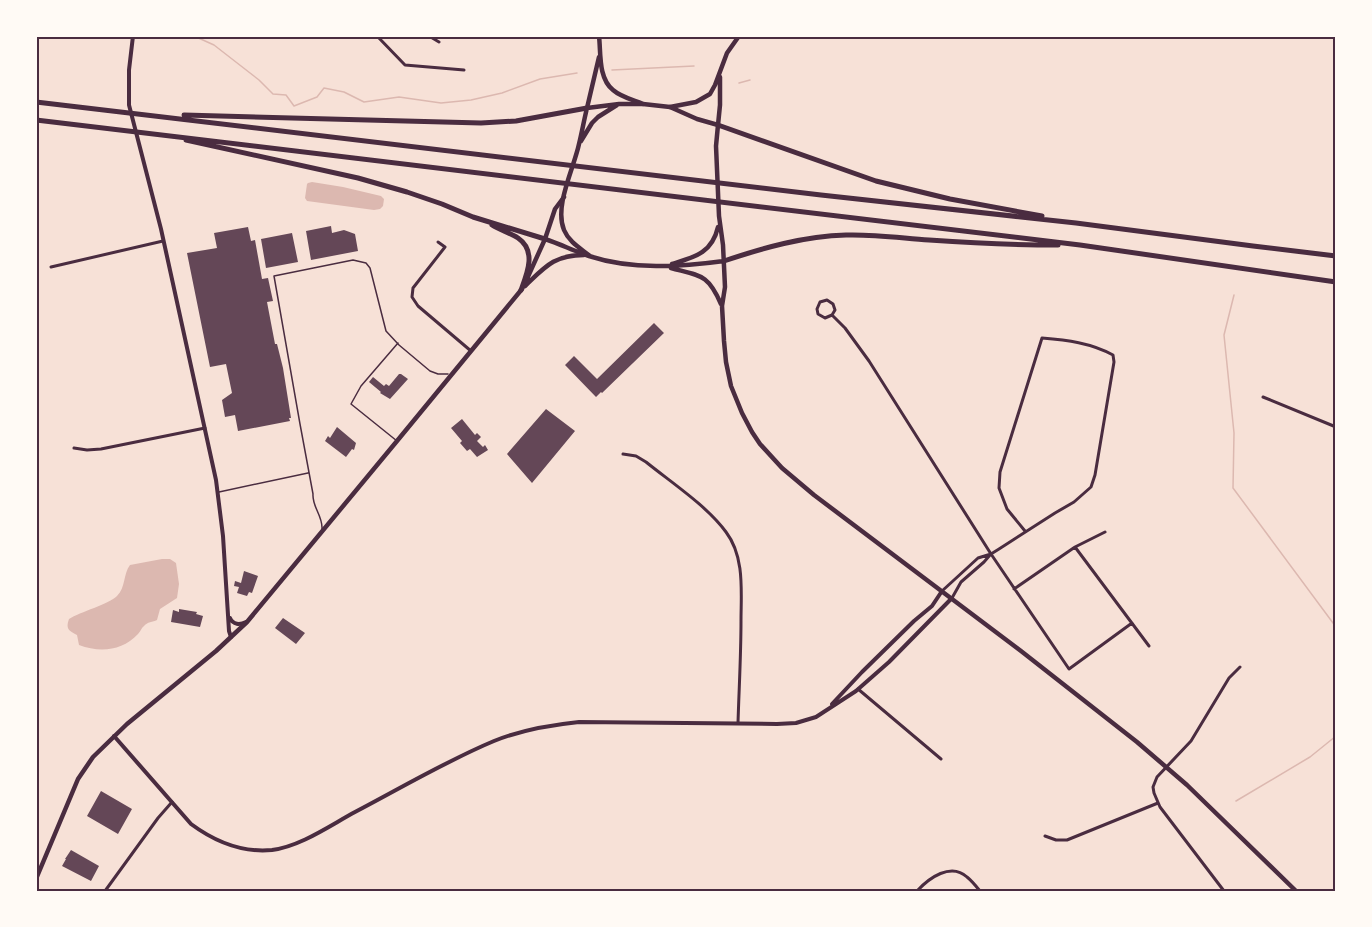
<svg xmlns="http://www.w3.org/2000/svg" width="1372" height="927" font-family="'Work Sans',sans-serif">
  <rect width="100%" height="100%" fill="#f7e1d7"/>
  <path fill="#dcb8b0" d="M 312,182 L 343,187 L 381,196 L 384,199 L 383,206 L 380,209 L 374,210 L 307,201 L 305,198 L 307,184 L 308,183 Z
    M 162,559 L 170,559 L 176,563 L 179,584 L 177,598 L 160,609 L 157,620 C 153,622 147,622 144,626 C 141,628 141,631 138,634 C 122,651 100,653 79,645 L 77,635 C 70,631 65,630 69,619 C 80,612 109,604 117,596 C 126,587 123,574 130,565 Z"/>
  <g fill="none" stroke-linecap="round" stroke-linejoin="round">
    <path stroke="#dcb8b0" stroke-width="1.5" d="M 194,36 L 214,45 L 259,80 L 273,94 L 286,95 L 294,106 L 317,97 L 324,88 L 344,92 L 364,102 L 399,97 L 441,103 L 471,100 L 502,93 L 540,79 L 577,73
      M 612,70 L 694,66
      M 739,83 L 750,80
      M 1234,295 L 1224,335 L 1234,433 L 1233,488 L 1336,627
      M 1236,801 L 1310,757 L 1336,736"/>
  </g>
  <path fill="#644757" d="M 331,226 L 332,233 L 344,230 L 355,234 L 358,251 L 311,260 L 306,231 Z
    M 248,227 L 251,241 L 255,240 L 262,279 L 268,278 L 273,301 L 267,302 L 275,344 L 277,344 L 283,368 L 291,418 L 289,418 L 290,421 L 238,431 L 235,415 L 225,417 L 222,400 L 232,393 L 226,364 L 210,367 L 187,253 L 217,248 L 214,233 Z
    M 292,233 L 298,262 L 266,268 L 261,239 Z
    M 654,323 L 664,333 L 602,393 L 601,392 L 596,397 L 565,365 L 574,356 L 597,379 Z
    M 399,374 L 401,374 L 408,379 L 390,399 L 380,393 L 381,392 L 369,382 L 373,377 L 384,386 L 386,384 L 389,386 Z
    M 546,409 L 575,431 L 532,483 L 507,454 Z
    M 462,419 L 475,435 L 477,433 L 481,437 L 477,441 L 483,447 L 485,445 L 488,450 L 477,457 L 470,449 L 467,451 L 460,443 L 462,441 L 451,428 Z
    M 337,427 L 356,443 L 354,450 L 352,449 L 346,457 L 325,441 L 328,436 L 330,438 Z
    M 244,571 L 258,576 L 252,593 L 249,592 L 247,596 L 237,593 L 239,587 L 234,586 L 235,581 L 241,583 Z
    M 179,609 L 197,612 L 196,614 L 203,616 L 200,627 L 171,622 L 173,610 L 179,612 Z
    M 283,618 L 305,633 L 296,644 L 275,628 Z
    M 101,791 L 132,809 L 118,834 L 87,816 Z
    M 71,850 L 99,866 L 91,881 L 62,866 L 66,859 L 65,859 Z"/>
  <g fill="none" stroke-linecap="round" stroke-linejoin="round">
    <path stroke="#4a2c40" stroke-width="1.5" d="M 698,36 L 700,38
      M 397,441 L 351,404 L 361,386 L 398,343
      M 219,492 L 308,473
      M 322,529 C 323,516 312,507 313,494 L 300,424 L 274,276 L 353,260 L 366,263 L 370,268 L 386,331 L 399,345 L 430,371 L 438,374 L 448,374"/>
    <path stroke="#4a2c40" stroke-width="3" d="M 377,36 L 405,65 L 464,70
      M 429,36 L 439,42
      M 438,242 L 445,247 L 413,288 L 412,297 L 418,306 L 471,351
      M 51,267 L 163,241
      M 832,315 L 825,318 L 818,314 L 817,309 L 820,302 L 827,300 L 833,304 L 835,310 L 832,315 L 845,328 L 869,361 L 991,554 L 1069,669 L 1132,623
      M 1263,397 L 1336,427
      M 74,448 L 87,450 L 101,449 L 205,428
      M 623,454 L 636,456 L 646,462 C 672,483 707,506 726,532 C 745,557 741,592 741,621 C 741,655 739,689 738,723
      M 1075,547 L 1149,646
      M 1014,589 L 1075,547 L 1105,532
      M 942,591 L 978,558 L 991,554 L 999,549 L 1055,513 L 1074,502 L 1091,487 L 1095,475 L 1114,362 L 1113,355 C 1091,343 1067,340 1042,338 L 1000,472 L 999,488 L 1007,509 L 1025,531
      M 952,598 L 961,582 L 984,562 L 990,555
      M 858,689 L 941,759
      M 1045,836 L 1056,840 L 1067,840 L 1158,803
      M 105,891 L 158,818 L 172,802
      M 917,891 C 929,878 951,862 967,877 C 972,881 976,886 980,891
      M 1224,891 L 1160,807 L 1154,793 L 1153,787 L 1157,777 L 1191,741 L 1229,678 L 1240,667"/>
    <path stroke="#4a2c40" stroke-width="4" d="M 133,36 L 129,70 L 129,105 L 161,229 L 216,480 L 223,536 L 229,631 L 231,637
      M 230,618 C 233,625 240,625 246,622
      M 832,704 L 862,672 L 914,621 L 932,606 L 942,591
      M 114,736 L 191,824 C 214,841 241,853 272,850 C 301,846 329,826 355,812 C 401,788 446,761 494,741 C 521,730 550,725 579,722 L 777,724 L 796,723 L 816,717 L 856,691 L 889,662 L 952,598"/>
    <path stroke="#4a2c40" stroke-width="4.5" d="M 599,36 C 601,53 598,78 613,90 C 621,97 633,100 643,104
      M 670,107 L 696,102 L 710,94 L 715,85 L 727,53 L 739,36
      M 587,108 L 599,57
      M 718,125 L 720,105 L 720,77
      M 526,281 L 545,239 L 555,209 L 564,197
      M 525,286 C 545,267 554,255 584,255
      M 36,879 L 78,779 L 93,757 L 127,724 L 216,651 L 247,622 L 397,441 L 522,289"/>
    <path stroke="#4a2c40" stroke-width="4.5" d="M 581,141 L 592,123 L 598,117 L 617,105
      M 545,239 C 560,244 574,251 589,256 C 632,270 680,267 724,261
      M 590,256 C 580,248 569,242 564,230 C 554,206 574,168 579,144 C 582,132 584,120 587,108 L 619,104 L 643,104 L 670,107 L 697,119 L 718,125 L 716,146 L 719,216 L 723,245 L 725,287 L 722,306 L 724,341 L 726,362 L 731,386 L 742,413 L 752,432 L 760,444 L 782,468 L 814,495 L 1021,651 L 1137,742 L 1187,785 L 1296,891
      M 672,264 C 695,257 712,253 718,227
      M 671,268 C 701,276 708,274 721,304"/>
    <path stroke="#4a2c40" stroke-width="5" d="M 36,102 L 821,195 L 1076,223 L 1253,246 L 1336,256
      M 184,115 L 481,123 L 516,121 L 587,108
      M 36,120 L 1080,245 L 1336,282
      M 718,125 L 876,181 L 950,199 L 1042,216
      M 186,140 L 358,178 L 407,192 L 442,204 L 473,217 L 545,239
      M 492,225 C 500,230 510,233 518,238 C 537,251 527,274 521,290
      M 724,261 C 763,248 804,236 846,235 C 873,234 901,238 929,240 C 972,243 1014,245 1058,245"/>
  </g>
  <rect width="1372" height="927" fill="none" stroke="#fffaf5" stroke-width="75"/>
  <rect x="38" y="38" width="1296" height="852" fill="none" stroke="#4a2c40" stroke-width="2"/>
</svg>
